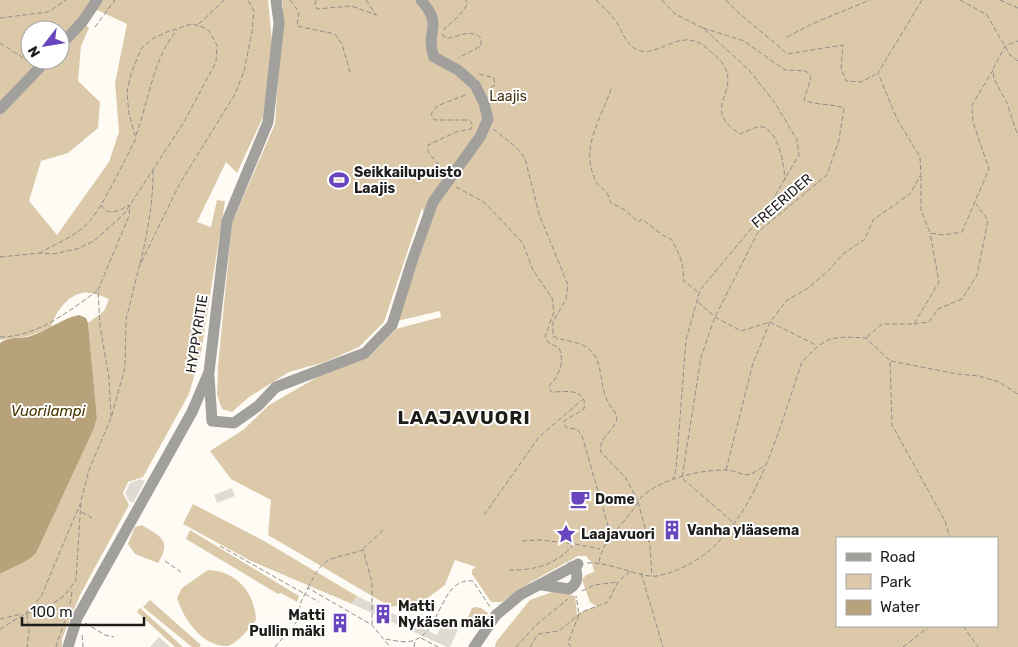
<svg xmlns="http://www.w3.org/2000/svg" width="1018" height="647" font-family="Rubik,sans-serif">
  <rect width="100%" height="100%" fill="#fefbf4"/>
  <path fill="#dbc9aa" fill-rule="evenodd" d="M 0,0 L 268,0 L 272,42 L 263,117 L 237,173 L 226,162 L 197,222 L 211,227 L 217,200 L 225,201 L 201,353 L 189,394 L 143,477 L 128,482 L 123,493 L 129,505 L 80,595 L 62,639 L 62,647 L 0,647 L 0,574 L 13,566 L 94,428 L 97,418 L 88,323 L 104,311 L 109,299 C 102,296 89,291 82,293 C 66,296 55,314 51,327 L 29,336 L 0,340 ZM 93,8 L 127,24 L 115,83 L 119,132 L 109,162 L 57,235 L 29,201 L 41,161 L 68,153 L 98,128 L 100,102 L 78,81 L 81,46 L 89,28 L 84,24 ZM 30,30 L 60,30 L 60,60 L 30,60 Z
    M 281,0 L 1018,0 L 1018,647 L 495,647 L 496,642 L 530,600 L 555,591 L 575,596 L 577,614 L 596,606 L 590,602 L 582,580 L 586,575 L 594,572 L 592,563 L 586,556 L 578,556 L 531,582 L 502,602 L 491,602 L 472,574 L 472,570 L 476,567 L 455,560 L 445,585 L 425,600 L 391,607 L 268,535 L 271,500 L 231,479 L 210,451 L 243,430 L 269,405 L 321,375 L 370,356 L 396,329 L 441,317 L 440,311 L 397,321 L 429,225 L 422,208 L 384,322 L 359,347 L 325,362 L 289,372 L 249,397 L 232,412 L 222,409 L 217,395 L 218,366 L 232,223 L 275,124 L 283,5 ZM 837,538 L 997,538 L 997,626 L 837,626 Z
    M 193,504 L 264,541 L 357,596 L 352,604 L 251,561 L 183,524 Z
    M 142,525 C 161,537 172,540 158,563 L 135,554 L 128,544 L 135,527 Z
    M 190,530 L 299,596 L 297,602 L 281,593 L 278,594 L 186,539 Z
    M 208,570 C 236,571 255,592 256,620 C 248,629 239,642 228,646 C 201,647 183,617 177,598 L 182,588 Z
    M 150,600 L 201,645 L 199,647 L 192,647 L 143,607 Z
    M 476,607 L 481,608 L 488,613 C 484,620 479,625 470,621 L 468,617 L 472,608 Z
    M 140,608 L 183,647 L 175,647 L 137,612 Z"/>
  <path fill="#b8a27b" d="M 79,315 L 86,318 L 88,323 L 97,418 L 94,428 L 36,553 C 25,564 13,566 0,574 L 0,343 C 9,336 21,339 31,336 C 48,330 63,318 79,315 Z"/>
  <path fill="#dfdbd3" d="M 140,479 L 145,481 L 133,503 L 129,501 L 125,493 L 130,483 Z
    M 232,488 L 235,496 L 217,503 L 214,495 Z
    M574 499a6 6 0 1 1 12 0a6 6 0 1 1-12 0Z
    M 672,518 L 679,540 L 673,542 L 665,520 Z
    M 357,596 L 437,635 L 443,623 L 458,630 L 450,647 L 447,647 L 352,604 Z
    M 159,637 L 170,647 L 150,647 Z"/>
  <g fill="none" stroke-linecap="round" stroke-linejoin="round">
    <path stroke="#918f8a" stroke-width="1" stroke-dasharray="5 2.5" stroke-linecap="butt" d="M 290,0 L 299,12 L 297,26 L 335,34 L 342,44 L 350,72
      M 316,0 L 315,4 L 317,9 L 351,6 L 377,15
      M 366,0 L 376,15
      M 596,0 C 603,7 611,14 617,23 C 622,31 625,42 634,48 C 657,63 680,22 709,50 C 715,55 724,63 726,70 C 736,95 702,110 740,134 C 746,132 757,125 763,127 C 780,133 784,166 785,180
      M 662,0 L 675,14 L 703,28 L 749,70 L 775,103 L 797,140 L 799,155 L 766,211 L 700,290 L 686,340 L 676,470 L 673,479
      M 726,0 C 744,20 767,35 787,54 L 843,45 L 841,68 L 846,81 L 861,82 L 878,73
      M 960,0 L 987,15 L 1010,55 L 1018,61
      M 1000,0 L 1018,8
      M 0,18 L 48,12 L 66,0
      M 199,24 L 224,0
      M 95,27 L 115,0
      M 703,28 L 744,41 L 785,70 L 806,71 L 811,77 L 804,100 C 818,106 831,103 844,108 L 839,140 L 827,175 L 758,232 L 715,317 L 701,357 L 682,478 L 735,524
      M 443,30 L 459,16 L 467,5 L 466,0
      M 442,34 L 445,38 C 457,39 469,27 481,38 L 481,46 L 458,58
      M 787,37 L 814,23 L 870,0
      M 0,43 L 31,63
      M 993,69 L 1005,46 L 1018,41
      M 479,74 L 494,78 L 495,85 L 489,89
      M 611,89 C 601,119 579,149 596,181 C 598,186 603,189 607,193 C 609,196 609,200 611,203 L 625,210 L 638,222 L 642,219 L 662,235 L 671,239 C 678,251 685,265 683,280 L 699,293
      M 493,129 L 516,147 L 525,158 L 539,214 L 568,285 L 566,299 L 553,322 L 553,336 C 563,342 576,340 586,347 C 605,359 598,384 608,402 C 611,409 619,414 616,422 C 611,433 598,439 601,452 L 625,477 L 638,501 C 655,480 698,470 724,470 C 745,470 741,483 764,466
      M 136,135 C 149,101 153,58 177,30
      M 921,176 L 921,210 L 930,233 L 943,235 L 962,232 L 989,169 L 973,122 L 972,105 L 993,70 L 994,79 L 1007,103 L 1018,136
      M 437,179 L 434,172 L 438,164 L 428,152 L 428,145 L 456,132 L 471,129 L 472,123 L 469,120 L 435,120 L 431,114 L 437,106 L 468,94
      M 456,187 L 484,202 L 522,242 L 533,270 L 552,298 L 554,312 L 545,337 L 548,342 L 559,348 C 565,362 559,376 549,386 L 551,392 C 563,392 588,387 584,409 L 564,421 L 564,424 L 567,428 L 577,429 L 582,436 L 611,536
      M 101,205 C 109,217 119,211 129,205
      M 0,257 L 40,253 L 53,254 L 77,249 L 94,241 L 124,214 L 184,122 L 216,62 L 217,45 L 209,31 L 203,27 L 192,24 L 167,32 L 152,39 L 141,49 L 131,74 L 127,92 L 129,114 L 136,139 C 124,160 102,210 86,225 C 72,238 55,244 40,253
      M 140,264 C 148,232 153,202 153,170
      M 698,302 L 715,317 L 741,331 L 770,322 L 816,345
      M 914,324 L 929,322 L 938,309 L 962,299 L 977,275 L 988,220 L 976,204
      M 0,337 C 37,337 69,311 97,291
      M 867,337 L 882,324 L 914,324 L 939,282 L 930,233
      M 891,361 L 957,374 L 979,376 L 999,382 L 1018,394
      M 111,417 L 109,378 L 100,326 L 98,290 L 129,216 L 130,205
      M 726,470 L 753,363 L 770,322 L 787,300 L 807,289 L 828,271 L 843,254 L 865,239 L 873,220 L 910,194 L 921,174 L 920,157 L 897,119 L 878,73 L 922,0
      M 638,502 L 650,546 L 652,576
      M 82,512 L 92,518
      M 484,515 L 539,437 L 582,400
      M 575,544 L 600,549
      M 220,546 L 319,602
      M 363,549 L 383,530
      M 165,561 L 181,572
      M 599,562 C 603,537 626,524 638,502
      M 587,563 C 608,561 644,579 657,576 C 750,557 775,438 802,362 C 826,336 831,336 866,338 L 890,361 L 892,425 L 945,521 L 950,538
      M 509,570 C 534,571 558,564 574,544 L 541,540 L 520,541
      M 641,573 L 663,647
      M 308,588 C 325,553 329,561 363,550 L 372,582 L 372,624
      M 582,591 L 594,585 L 617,582
      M 49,606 L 69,614
      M 26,613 L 41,597 L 80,504
      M 27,614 L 29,632 L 27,647
      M 0,619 L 22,614
      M 85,623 L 105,635 L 114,637
      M 963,626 L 978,647
      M 0,629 L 25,614 L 49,606 L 64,596 L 76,580 L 81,501 L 89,470 L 111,418 L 125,368 L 126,320 L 139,267 L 179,185 L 235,94 L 244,71 L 252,32 L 254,11 L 248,0
      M 82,635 L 83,647
      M 421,638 L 438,647
      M 386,639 C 396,641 408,644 417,639 C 441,629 441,577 473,581 L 490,607
      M 56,647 C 61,629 72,607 72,589
      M 275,647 L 299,619 L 300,604 L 308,588 L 372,625 L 390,647
      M 414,647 L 415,641
      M 516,647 L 536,625 L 568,599
      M 530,647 L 538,634 L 559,631 L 582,612 L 608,602 L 618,582 L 630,571
      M 571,647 L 568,643 L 579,614 L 576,596
      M 903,647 L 930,626"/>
    <path stroke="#a2a09d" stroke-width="11" d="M 60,46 L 83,21 L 97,0
      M 0,109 L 47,60
      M 209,376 L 212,421 L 234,423 L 258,406 L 276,387 L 365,353 L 392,325 L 412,261 L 433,202 L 480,137 L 488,119 L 484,103 L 475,85 L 458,70 L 434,57 C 424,30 445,28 421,0
      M 542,585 L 569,589 C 577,584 578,579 576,570 L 571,567
      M 68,647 L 77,618 L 192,412 L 209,372 L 227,221 L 268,122 L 279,23 L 276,0
      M 474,647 L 496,615 L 520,595 L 578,564"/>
  </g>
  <defs>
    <symbol id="stadium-bare" viewBox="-9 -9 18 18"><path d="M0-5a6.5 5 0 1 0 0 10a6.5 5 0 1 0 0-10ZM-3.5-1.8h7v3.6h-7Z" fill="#6946be" stroke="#fff" stroke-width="2.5" paint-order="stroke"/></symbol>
    <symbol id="cafe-bare" viewBox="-9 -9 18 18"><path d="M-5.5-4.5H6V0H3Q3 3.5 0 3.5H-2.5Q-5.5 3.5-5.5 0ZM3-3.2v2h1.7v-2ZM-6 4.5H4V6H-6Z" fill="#6946be" stroke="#fff" stroke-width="2.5" paint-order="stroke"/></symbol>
    <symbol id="building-bare" viewBox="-9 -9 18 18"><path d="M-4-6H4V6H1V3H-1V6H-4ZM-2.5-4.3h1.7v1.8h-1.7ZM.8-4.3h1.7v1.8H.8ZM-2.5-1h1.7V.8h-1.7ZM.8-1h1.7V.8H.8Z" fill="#6946be" stroke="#fff" stroke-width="2.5" paint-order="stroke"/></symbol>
    <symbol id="sight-bare" viewBox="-9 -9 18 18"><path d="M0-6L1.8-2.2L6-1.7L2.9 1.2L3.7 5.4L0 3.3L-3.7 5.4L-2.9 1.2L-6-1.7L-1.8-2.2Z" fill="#6946be" stroke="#fff" stroke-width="2.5" paint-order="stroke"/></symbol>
  </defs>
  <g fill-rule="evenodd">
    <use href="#stadium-bare" x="325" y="166" width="28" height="28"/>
    <use href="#cafe-bare" x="566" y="485" width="28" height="28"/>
    <use href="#building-bare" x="658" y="516" width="28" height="28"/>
    <use href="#sight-bare" x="552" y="520" width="28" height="28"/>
    <use href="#building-bare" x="369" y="600" width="28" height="28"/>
    <use href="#building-bare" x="326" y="609" width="28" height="28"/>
  </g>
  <g text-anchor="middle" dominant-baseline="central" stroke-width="4" stroke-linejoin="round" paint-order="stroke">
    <g font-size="14" fill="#41300f" stroke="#fff">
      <text x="508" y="96">Laajis</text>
    </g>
    <g font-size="14" font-weight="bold" fill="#1e1d1a" stroke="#fff" text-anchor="start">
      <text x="354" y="172">Seikkailupuisto<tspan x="354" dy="16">Laajis</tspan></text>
      <text x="595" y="499">Dome</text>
      <text x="687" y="530">Vanha yläasema</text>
      <text x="581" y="534">Laajavuori</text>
      <text x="398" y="606">Matti<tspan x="398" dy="16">Nykäsen mäki</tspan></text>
      <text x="325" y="615" text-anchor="end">Matti<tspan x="325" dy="16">Pullin mäki</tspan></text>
    </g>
    <g font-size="14" fill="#1e1d1a" stroke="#fff">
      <text transform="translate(782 201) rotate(-41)">FREERIDER</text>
      <text transform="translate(197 334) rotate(-81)">HYPPYRITIE</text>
    </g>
    <g font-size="15" font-style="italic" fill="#4c3600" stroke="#fff">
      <text x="48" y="411">Vuorilampi</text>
    </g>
    <g font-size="19" font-weight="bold" letter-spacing="1" fill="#1e1d1a" stroke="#fff">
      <text x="464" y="417">LAAJAVUORI</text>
    </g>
  </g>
  <rect x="836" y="537" width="162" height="90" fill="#ffffff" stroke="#a5a5a3"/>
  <rect x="846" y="553" width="25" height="8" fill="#a2a09d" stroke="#a5a5a3"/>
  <text x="880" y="562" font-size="15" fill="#1e1d1a">Road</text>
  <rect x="846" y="574" width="25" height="15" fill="#dbc9aa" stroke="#a5a5a3"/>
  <text x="880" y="587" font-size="15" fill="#1e1d1a">Park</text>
  <rect x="846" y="600" width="25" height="15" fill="#b8a27b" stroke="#a5a5a3"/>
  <text x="880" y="612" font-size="15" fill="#1e1d1a">Water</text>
  <g transform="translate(45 45) rotate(239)"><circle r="24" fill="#ffffff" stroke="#a5a5a3"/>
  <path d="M0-4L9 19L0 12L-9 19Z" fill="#6946be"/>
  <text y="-8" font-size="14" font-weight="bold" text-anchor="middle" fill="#1e1d1a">N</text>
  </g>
  <path d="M22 617v8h122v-8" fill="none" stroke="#1e1d1a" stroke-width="2.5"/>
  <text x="30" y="617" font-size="15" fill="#1e1d1a" stroke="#ffffff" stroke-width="4" paint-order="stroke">100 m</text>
</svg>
